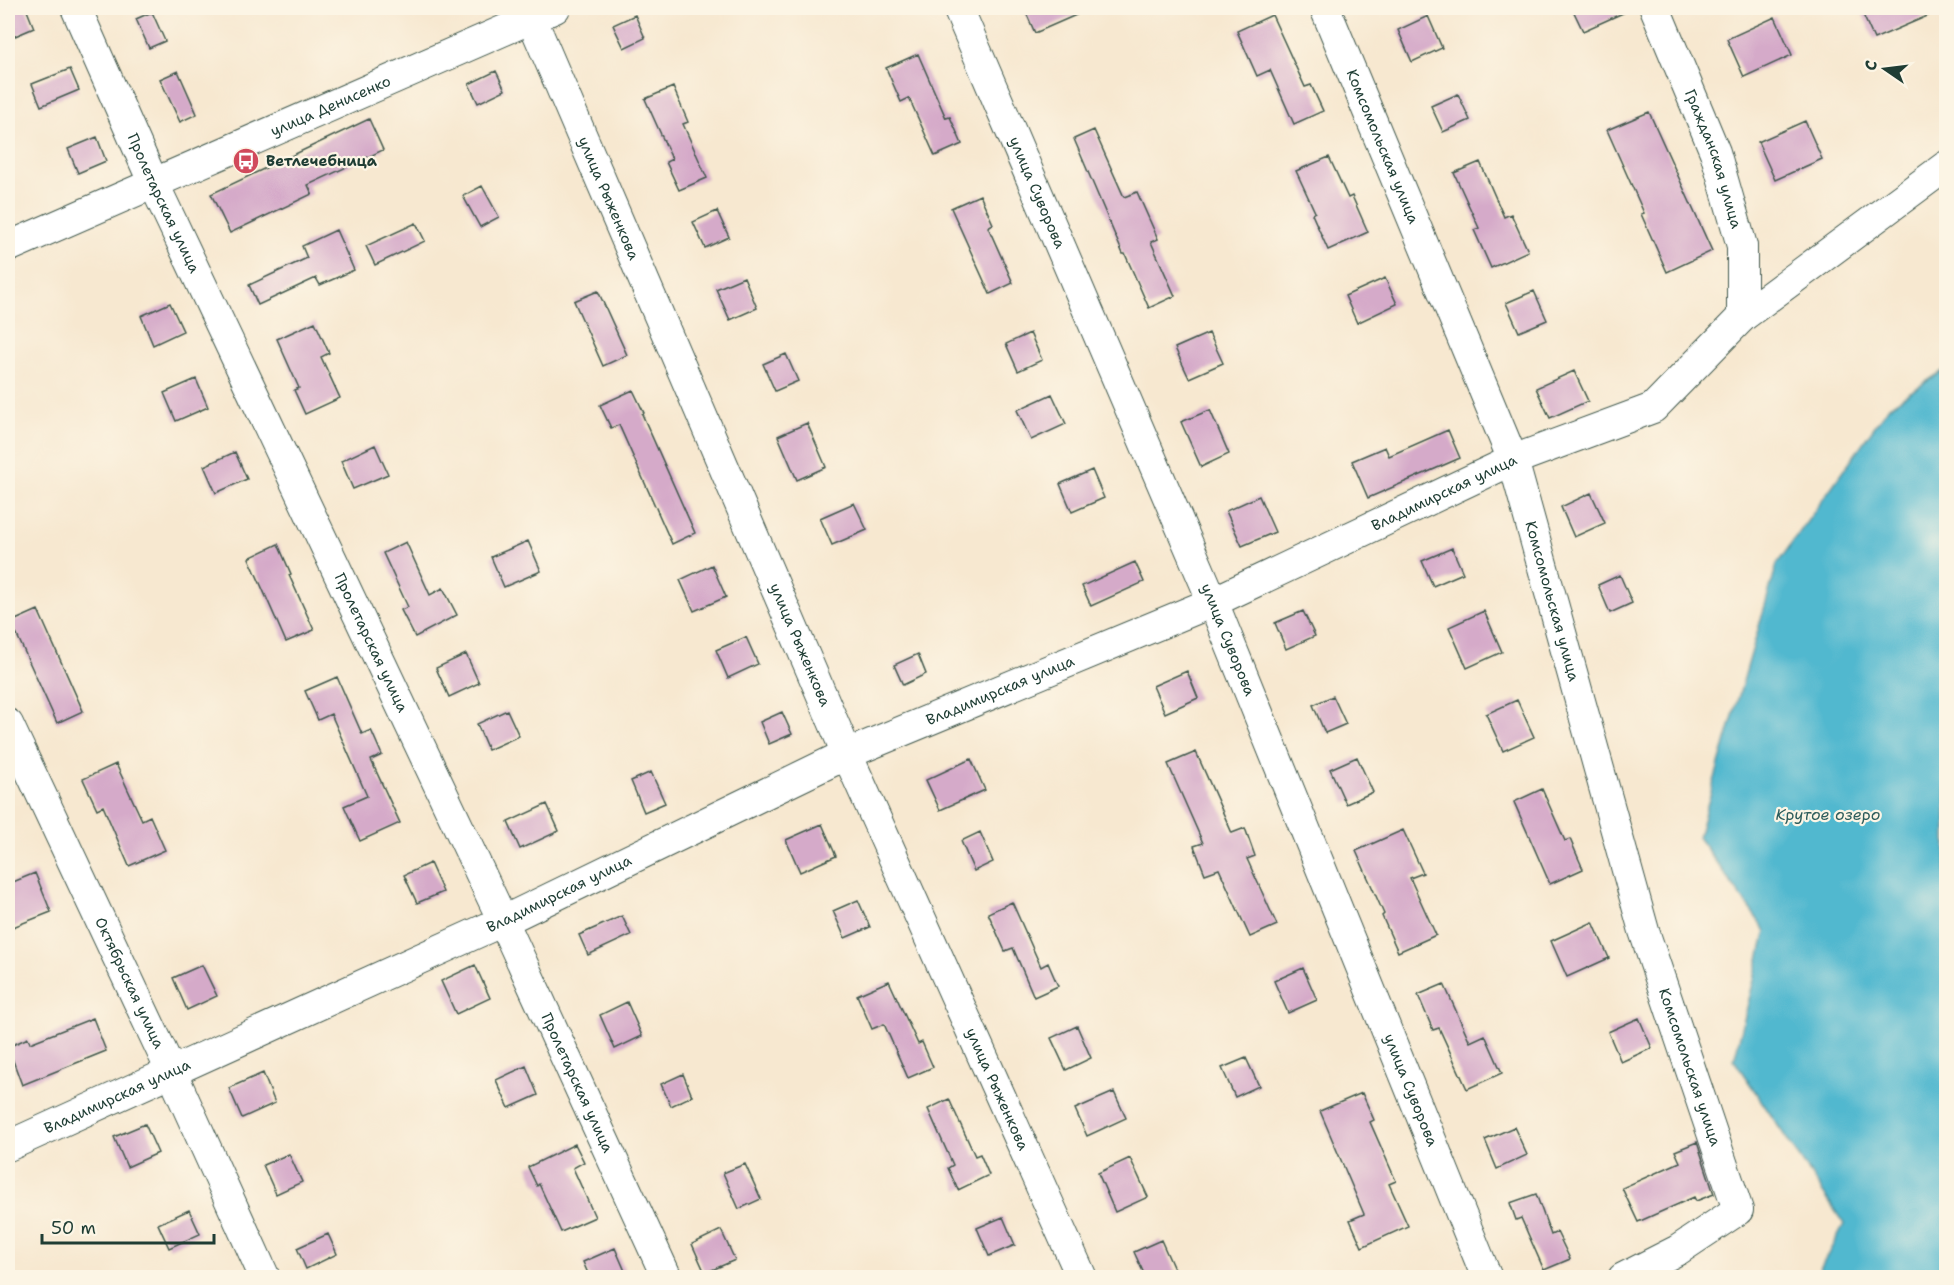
<svg xmlns="http://www.w3.org/2000/svg" width="1954" height="1285" font-family="'Shantell Sans',sans-serif">
  <rect width="100%" height="100%" fill="#fcf5e5"/>
  <filter id="ink" filterUnits="userSpaceOnUse"><feTurbulence type="fractalNoise" baseFrequency=".0167" numOctaves="2"/><feDisplacementMap in="SourceGraphic" scale="12" xChannelSelector="R" yChannelSelector="G"/><feConvolveMatrix kernelMatrix="1 2 1 2 8 2 1 2 1" color-interpolation-filters="sRGB"/></filter>
  <filter id="wash" filterUnits="userSpaceOnUse"><feTurbulence type="fractalNoise" baseFrequency=".008" numOctaves="4" result="noise"/><feDisplacementMap in="SourceGraphic" scale="24" xChannelSelector="R" yChannelSelector="G"/><feGaussianBlur stdDeviation="1.35" result="paint"/><feColorMatrix in="noise" values="0 0 0 0 0 0 0 0 0 0 0 0 0 0 0 0 0 1.4 0 .05"/><feComposite in="paint" operator="in"/></filter>
  <g filter="url(#wash)">
    <rect width="100%" height="100%" fill="#f7e8d0"/>
    <path fill="#51b8cf" stroke="#387a82" stroke-width="1.5" d="M 1946,369 L 1946,1277 L 1816,1277 L 1844,1224 L 1734,1060 L 1766,931 L 1698,837 L 1777,564 L 1889,406 Z"/>
    <g id="blocks">
      <path fill="#d5aac9" d="M 8,8 L 26,8 L 34,28 L 8,39 Z
        M 1024,8 L 1092,8 L 1035,33 Z
        M 1572,8 L 1634,8 L 1583,31 Z
        M 1860,8 L 1946,8 L 1874,39 Z
        M 152,12 L 165,41 L 149,48 L 136,19 Z
        M 635,15 L 645,38 L 624,48 L 613,25 Z
        M 1272,15 L 1305,87 L 1311,85 L 1323,111 L 1294,124 L 1270,70 L 1257,76 L 1237,31 Z
        M 1428,16 L 1442,48 L 1412,62 L 1398,30 Z
        M 1775,17 L 1792,55 L 1744,77 L 1727,39 Z
        M 918,54 L 946,118 L 950,117 L 962,144 L 935,156 L 909,98 L 901,102 L 886,68 Z
        M 70,69 L 79,90 L 41,106 L 32,84 Z
        M 178,71 L 197,114 L 180,122 L 160,79 Z
        M 496,71 L 505,90 L 478,103 L 469,84 Z
        M 673,87 L 688,122 L 683,124 L 707,178 L 679,190 L 666,162 L 672,159 L 645,99 Z
        M 1458,94 L 1470,120 L 1443,132 L 1431,106 Z
        M 1649,112 L 1712,251 L 1667,272 L 1641,214 L 1644,213 L 1607,130 Z
        M 369,119 L 383,150 L 308,185 L 312,194 L 230,233 L 211,194 Z
        M 1805,121 L 1822,159 L 1775,180 L 1758,142 Z
        M 1094,130 L 1124,197 L 1137,192 L 1158,239 L 1151,242 L 1175,296 L 1149,308 L 1125,254 L 1123,254 L 1074,139 Z
        M 97,137 L 106,161 L 78,173 L 68,149 Z
        M 1329,157 L 1348,198 L 1352,196 L 1368,232 L 1328,250 L 1312,214 L 1315,212 L 1296,171 Z
        M 1480,162 L 1504,217 L 1511,214 L 1528,251 L 1491,268 L 1474,230 L 1479,228 L 1454,173 Z
        M 482,186 L 499,217 L 480,227 L 463,196 Z
        M 980,195 L 993,224 L 988,227 L 1013,283 L 990,294 L 951,208 Z
        M 717,211 L 729,237 L 705,248 L 693,222 Z
        M 416,223 L 425,241 L 375,265 L 366,246 Z
        M 336,230 L 354,270 L 320,285 L 316,278 L 258,305 L 249,285 L 307,258 L 302,246 Z
        M 744,277 L 757,308 L 730,320 L 716,289 Z
        M 1385,278 L 1397,304 L 1357,323 L 1345,296 Z
        M 598,291 L 627,355 L 603,366 L 574,301 Z
        M 1534,291 L 1547,320 L 1519,332 L 1506,303 Z
        M 170,303 L 183,331 L 153,345 L 141,316 Z
        M 315,322 L 329,353 L 321,357 L 340,398 L 305,414 L 294,390 L 299,388 L 277,339 Z
        M 1030,333 L 1042,360 L 1018,371 L 1006,344 Z
        M 1209,333 L 1223,363 L 1189,378 L 1175,348 Z
        M 786,354 L 798,381 L 775,391 L 763,364 Z
        M 1574,371 L 1588,401 L 1550,418 L 1536,388 Z
        M 196,379 L 208,407 L 176,421 L 164,393 Z
        M 633,390 L 644,413 L 642,414 L 695,533 L 672,544 L 619,425 L 611,428 L 600,405 Z
        M 1052,394 L 1066,424 L 1031,440 L 1017,410 Z
        M 1210,410 L 1229,454 L 1201,467 L 1181,422 Z
        M 807,423 L 826,467 L 797,480 L 778,436 Z
        M 1448,430 L 1460,458 L 1368,498 L 1352,461 L 1385,447 L 1389,456 Z
        M 375,445 L 388,474 L 353,489 L 341,461 Z
        M 235,452 L 247,479 L 216,493 L 204,466 Z
        M 1092,470 L 1104,498 L 1072,512 L 1060,484 Z
        M 1591,493 L 1605,523 L 1574,537 L 1561,507 Z
        M 1259,496 L 1275,532 L 1242,546 L 1226,511 Z
        M 854,503 L 867,530 L 832,545 L 820,518 Z
        M 528,541 L 541,571 L 504,587 L 491,557 Z
        M 406,542 L 430,595 L 443,588 L 457,615 L 415,637 L 401,610 L 408,607 L 383,553 Z
        M 278,544 L 291,574 L 289,575 L 314,630 L 286,642 L 249,558 Z
        M 1452,548 L 1463,573 L 1433,586 L 1422,561 Z
        M 1135,562 L 1144,582 L 1091,606 L 1082,586 Z
        M 712,565 L 726,597 L 694,611 L 680,580 Z
        M 1620,575 L 1632,603 L 1610,613 L 1598,585 Z
        M 38,610 L 83,711 L 57,723 L 11,622 Z
        M 1303,611 L 1315,636 L 1286,649 L 1275,623 Z
        M 1484,611 L 1502,652 L 1467,668 L 1449,627 Z
        M 746,637 L 758,664 L 728,678 L 716,650 Z
        M 466,654 L 479,683 L 449,697 L 436,668 Z
        M 918,654 L 926,674 L 903,685 L 894,665 Z
        M 1187,671 L 1198,698 L 1165,713 L 1153,686 Z
        M 337,677 L 362,734 L 371,730 L 382,755 L 371,760 L 400,823 L 360,841 L 344,806 L 367,796 L 331,714 L 318,720 L 305,691 Z
        M 1333,696 L 1346,724 L 1325,733 L 1313,705 Z
        M 1517,700 L 1534,737 L 1503,751 L 1486,714 Z
        M 507,710 L 519,736 L 488,750 L 477,724 Z
        M 782,712 L 792,734 L 769,744 L 760,722 Z
        M 1196,752 L 1232,833 L 1245,828 L 1255,856 L 1247,859 L 1277,925 L 1250,937 L 1219,869 L 1205,874 L 1194,846 L 1203,843 L 1168,764 Z
        M 1357,757 L 1373,792 L 1346,804 L 1330,769 Z
        M 971,759 L 985,790 L 940,810 L 926,780 Z
        M 116,764 L 142,820 L 150,816 L 165,850 L 129,866 L 103,806 L 97,809 L 83,779 Z
        M 651,772 L 665,803 L 644,812 L 631,781 Z
        M 1542,789 L 1565,841 L 1570,839 L 1583,869 L 1550,884 L 1514,802 Z
        M 547,804 L 559,831 L 520,849 L 508,822 Z
        M 822,824 L 836,856 L 800,872 L 786,840 Z
        M 1403,830 L 1423,873 L 1410,878 L 1436,935 L 1398,952 L 1382,916 L 1384,914 L 1356,851 Z
        M 980,832 L 993,862 L 974,871 L 961,841 Z
        M 430,863 L 443,892 L 417,903 L 404,875 Z
        M 35,873 L 51,912 L 8,929 L 8,884 Z
        M 858,900 L 870,927 L 845,938 L 833,911 Z
        M 1012,902 L 1041,967 L 1048,963 L 1058,986 L 1034,997 L 1013,948 L 1005,951 L 988,913 Z
        M 622,916 L 631,935 L 588,955 L 579,935 Z
        M 1593,922 L 1609,958 L 1567,977 L 1551,941 Z
        M 202,965 L 217,996 L 187,1010 L 173,978 Z
        M 475,965 L 490,998 L 456,1014 L 441,981 Z
        M 1303,968 L 1317,1000 L 1288,1013 L 1274,981 Z
        M 889,981 L 918,1044 L 922,1042 L 933,1067 L 908,1078 L 884,1024 L 872,1029 L 857,995 Z
        M 1444,984 L 1470,1042 L 1485,1035 L 1502,1073 L 1467,1089 L 1439,1028 L 1433,1030 L 1418,995 Z
        M 627,1002 L 642,1036 L 615,1049 L 600,1015 Z
        M 93,1018 L 106,1051 L 22,1085 L 8,1047 L 28,1038 L 30,1043 Z
        M 1639,1018 L 1652,1048 L 1621,1062 L 1608,1032 Z
        M 1077,1026 L 1091,1058 L 1066,1070 L 1051,1038 Z
        M 1246,1058 L 1259,1086 L 1235,1097 L 1222,1068 Z
        M 526,1066 L 538,1095 L 509,1108 L 496,1080 Z
        M 263,1073 L 275,1103 L 242,1118 L 229,1088 Z
        M 683,1074 L 692,1096 L 671,1106 L 661,1084 Z
        M 1114,1092 L 1126,1118 L 1087,1136 L 1075,1109 Z
        M 1362,1093 L 1374,1120 L 1370,1122 L 1396,1181 L 1389,1184 L 1408,1226 L 1362,1247 L 1350,1220 L 1364,1214 L 1320,1111 Z
        M 949,1099 L 975,1156 L 980,1154 L 989,1175 L 958,1190 L 948,1168 L 953,1165 L 928,1109 Z
        M 145,1124 L 158,1153 L 127,1167 L 114,1137 Z
        M 1514,1127 L 1527,1155 L 1497,1169 L 1485,1140 Z
        M 1697,1142 L 1714,1194 L 1696,1201 L 1694,1197 L 1638,1222 L 1622,1188 L 1680,1162 L 1675,1151 Z
        M 575,1144 L 584,1162 L 573,1168 L 595,1217 L 561,1232 L 539,1184 L 537,1186 L 528,1167 Z
        M 289,1154 L 302,1182 L 276,1194 L 263,1165 Z
        M 1130,1158 L 1148,1197 L 1115,1212 L 1098,1173 Z
        M 745,1164 L 761,1199 L 739,1209 L 723,1173 Z
        M 1536,1194 L 1551,1235 L 1557,1232 L 1570,1259 L 1544,1270 L 1521,1218 L 1516,1220 L 1510,1203 Z
        M 189,1210 L 200,1234 L 169,1248 L 158,1224 Z
        M 1003,1217 L 1015,1245 L 989,1256 L 977,1228 Z
        M 721,1230 L 735,1260 L 705,1273 L 692,1244 Z
        M 328,1234 L 337,1254 L 306,1269 L 297,1248 Z
        M 1161,1240 L 1178,1278 L 1146,1278 L 1134,1252 Z
        M 615,1248 L 628,1278 L 590,1278 L 583,1262 Z"/>
    </g>
  </g>
  <g filter="url(#ink)">
    <use href="#blocks" fill-opacity="0" stroke="#3f574b" stroke-width="1.5"/>
    <g fill="none" stroke-linecap="round" stroke-linejoin="round">
      <defs>
        <g id="minor">
          <path id="s1" d="M 76,8 L 153,182 L 503,921 L 667,1278"/>
          <path id="s2" d="M 527,8 L 847,754 L 1082,1278"/>
          <path id="s3" d="M 958,8 L 1213,602 L 1487,1278"/>
          <path id="s4" d="M 1325,8 L 1513,460 L 1644,931 L 1738,1210 L 1678,1250 L 1623,1278"/>
          <path id="s5" d="M 1655,8 L 1715,152 L 1742,246 L 1742,317"/>
          <path id="s6" d="M 8,247 L 555,8"/>
          <path id="s7" d="M 8,724 L 172,1073 L 265,1278"/>
          <path id="s8" d="M 8,1146 L 503,921 L 847,754 L 1213,602 L 1513,460 L 1653,408 L 1742,317 L 1946,166"/>
        </g>
      </defs>
      <use href="#minor" stroke="#3f574b" stroke-width="32"/>
      <use href="#minor" stroke="#fff" stroke-width="30"/>
    </g>
  </g>
  <defs>
    <symbol id="bus-disc" viewBox="-11 -11 22 22"><circle r="9.5" fill="#d1495b" stroke="#fcf5e5"/><path d="M-5-6H5V4H4V6H2V4H-2V6H-4V4H-5ZM-3.5-4V0h7V-4ZM-3.5 1.2v1.5H-2V1.2ZM2 1.2v1.5H3.5V1.2Z" fill="#fff"/></symbol>
  </defs>
  <g fill-rule="evenodd">
    <use href="#bus-disc" x="231" y="146" width="30" height="30"/>
  </g>
  <g text-anchor="middle" dominant-baseline="central" stroke-width="4.5" stroke-linejoin="round" paint-order="stroke">
    <g font-size="15" fill="#1f3d34" stroke="#fcf5e5">
      <text stroke="none"><textPath href="#s6" startOffset="352">улица Денисенко</textPath></text>
      <text stroke="none"><textPath href="#s4" startOffset="150">Комсомольская улица</textPath></text>
      <text stroke="none"><textPath href="#s5" startOffset="162">Гражданская улица</textPath></text>
      <text stroke="none"><textPath href="#s3" startOffset="201">улица Суворова</textPath></text>
      <text stroke="none"><textPath href="#s2" startOffset="207">улица Рыженкова</textPath></text>
      <text stroke="none"><textPath href="#s1" startOffset="214">Пролетарская улица</textPath></text>
      <text stroke="none"><textPath href="#s8" startOffset="1578">Владимирская улица</textPath></text>
      <text stroke="none"><textPath href="#s4" startOffset="636">Комсомольская улица</textPath></text>
      <text stroke="none"><textPath href="#s3" startOffset="687">улица Суворова</textPath></text>
      <text stroke="none"><textPath href="#s1" startOffset="700">Пролетарская улица</textPath></text>
      <text stroke="none"><textPath href="#s2" startOffset="693">улица Рыженкова</textPath></text>
      <text stroke="none"><textPath href="#s8" startOffset="1092">Владимирская улица</textPath></text>
      <text stroke="none"><textPath href="#s8" startOffset="606">Владимирская улица</textPath></text>
      <text stroke="none"><textPath href="#s7" startOffset="286">Октябрьская улица</textPath></text>
      <text stroke="none"><textPath href="#s4" startOffset="1122">Комсомольская улица</textPath></text>
      <text stroke="none"><textPath href="#s1" startOffset="1186">Пролетарская улица</textPath></text>
      <text stroke="none"><textPath href="#s2" startOffset="1179">улица Рыженкова</textPath></text>
      <text stroke="none"><textPath href="#s3" startOffset="1173">улица Суворова</textPath></text>
      <text stroke="none"><textPath href="#s8" startOffset="120">Владимирская улица</textPath></text>
    </g>
    <g font-size="15" font-weight="bold" fill="#1f3d34" stroke="#fcf5e5" text-anchor="start">
      <text x="266" y="161">Ветлечебница</text>
    </g>
    <g font-size="16" font-style="italic" fill="#2c5c5b" stroke="#fcf5e5">
      <text x="1828" y="814">Крутое озеро</text>
    </g>
  </g>
  <rect width="1954" height="1285" fill="none" stroke="#fcf5e5" stroke-width="30"/>
  <g transform="translate(1885 69) rotate(284)" stroke="#fcf5e5" stroke-width="4.5" paint-order="stroke">
  <path d="M0-4.5L10 22L0 15L-10 22Z" fill="#1f3d34"/>
  <text y="-9" font-size="16" font-weight="bold" text-anchor="middle" fill="#1f3d34">С</text>
  </g>
  <path d="M42 1234v9h172v-9" fill="none" stroke="#1f3d34" stroke-width="3"/>
  <text x="51" y="1234" font-size="18" fill="#1f3d34" stroke="#fcf5e5" stroke-width="4.5" paint-order="stroke">50 m</text>
</svg>
